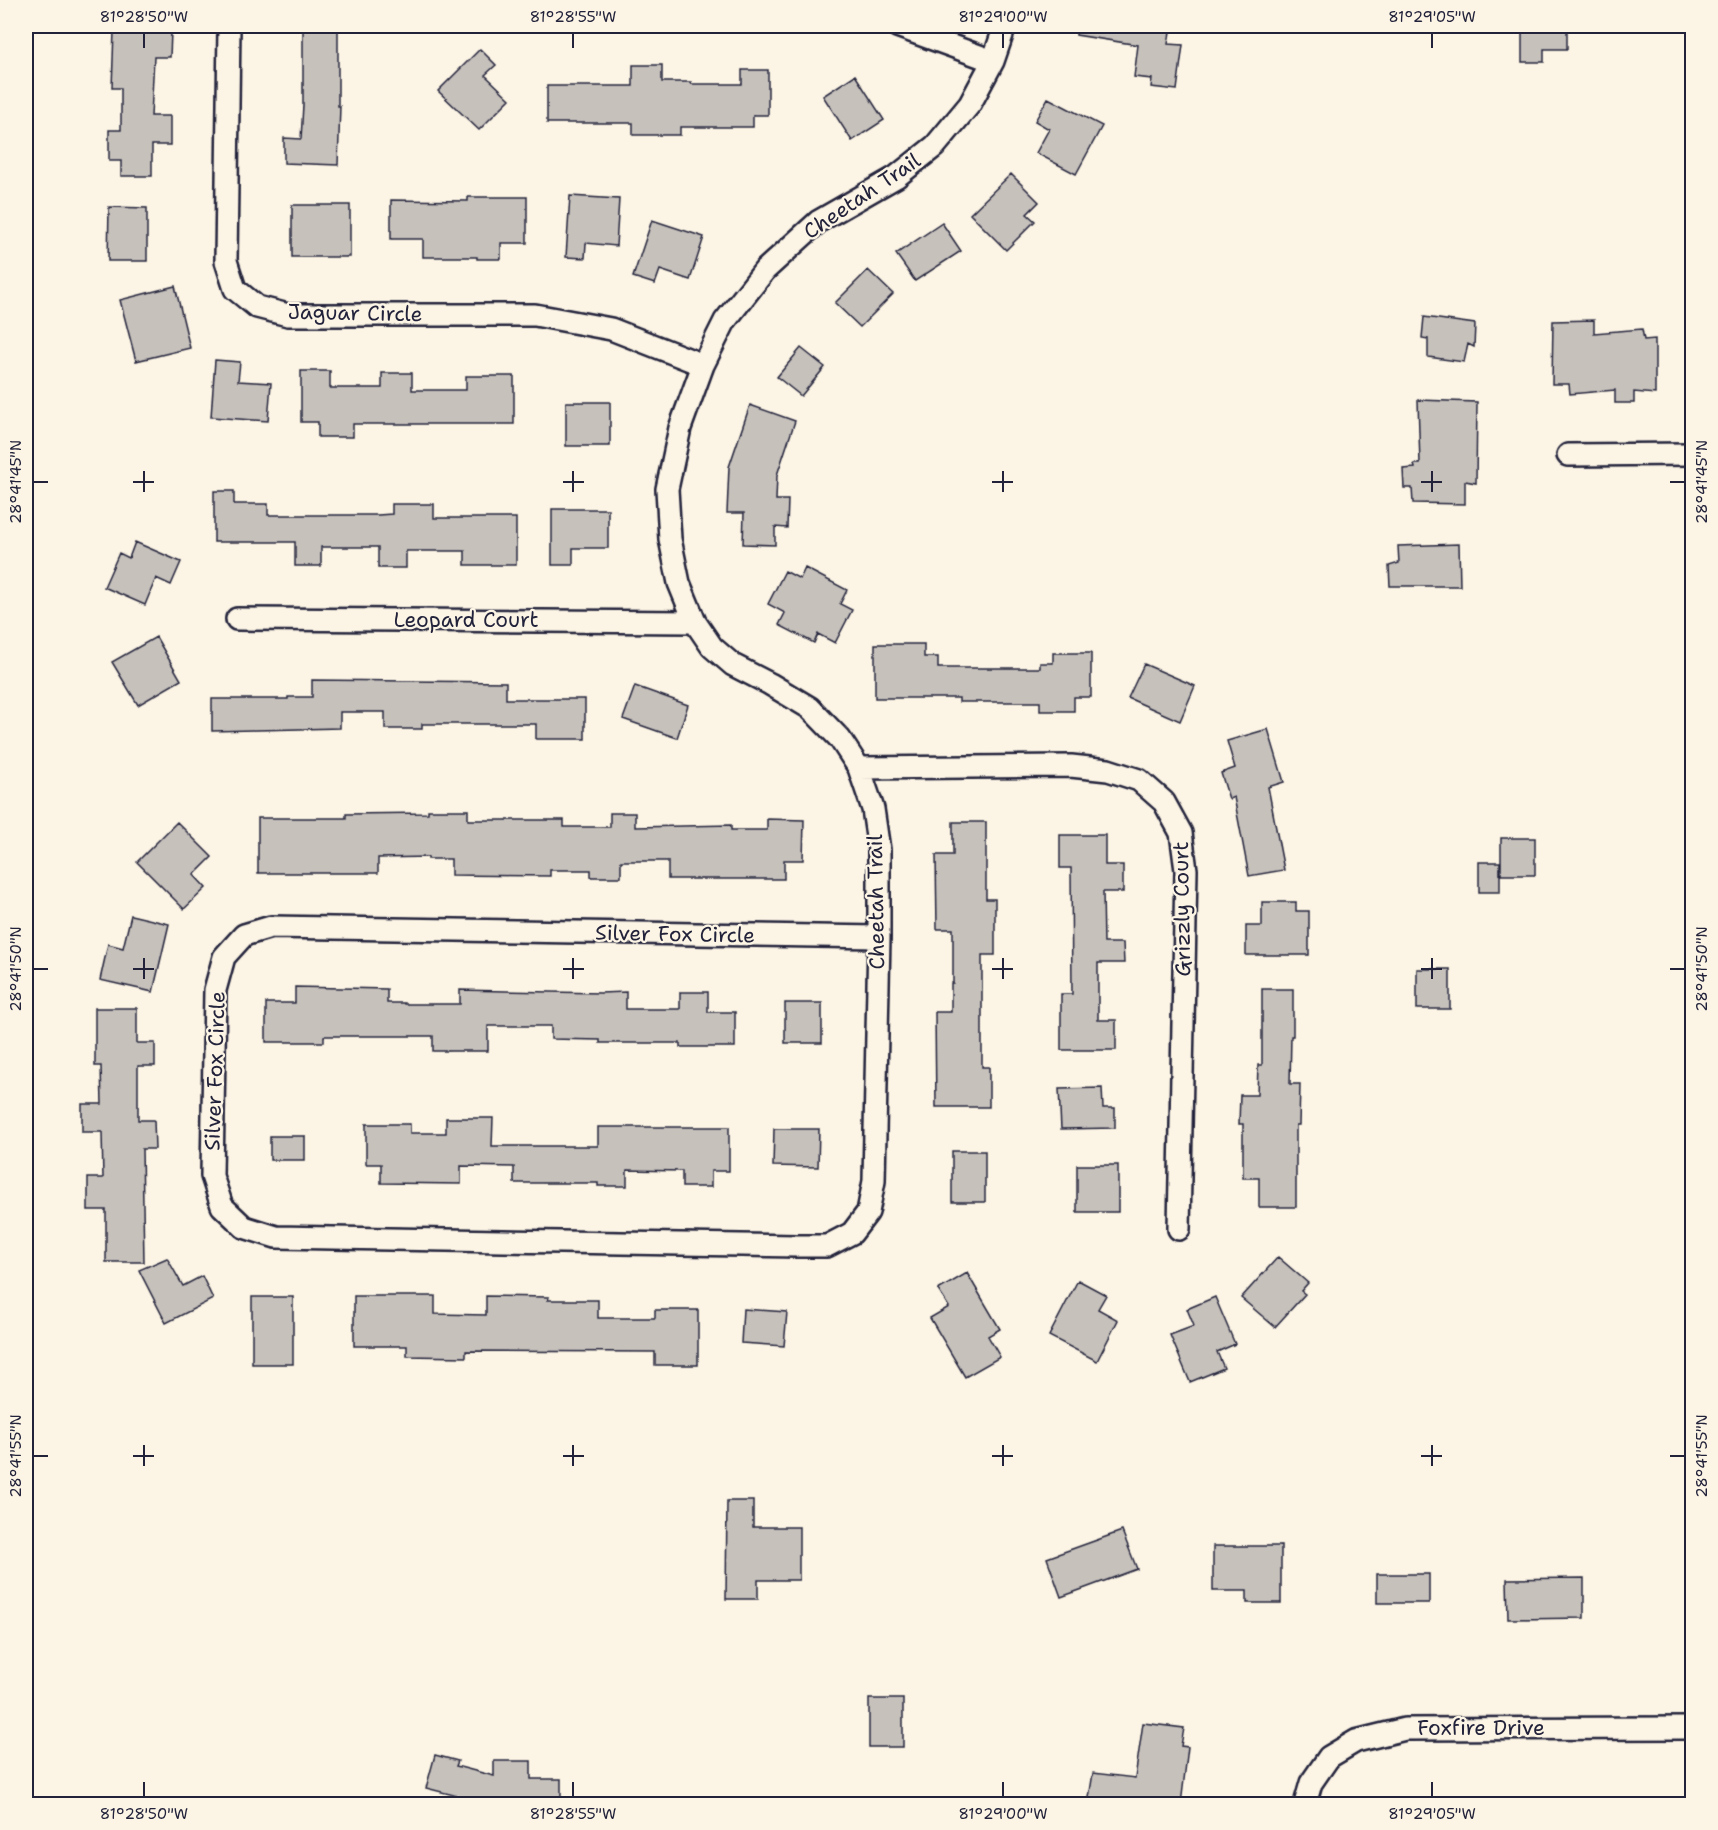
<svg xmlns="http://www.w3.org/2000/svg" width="1718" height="1830" font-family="'Shantell Sans',sans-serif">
  <rect width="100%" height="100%" fill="#fcf5e5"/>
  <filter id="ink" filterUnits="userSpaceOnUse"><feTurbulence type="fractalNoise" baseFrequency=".0167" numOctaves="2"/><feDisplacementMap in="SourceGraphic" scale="12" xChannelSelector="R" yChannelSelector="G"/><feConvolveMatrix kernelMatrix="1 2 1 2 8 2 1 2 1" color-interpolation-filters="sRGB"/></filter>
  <g filter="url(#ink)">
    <path fill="#c6c1bb" stroke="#22223b" stroke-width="1.5" d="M 1076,26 L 1171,26 L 1168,44 L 1183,45 L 1177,90 L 1151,87 L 1152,79 L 1134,77 L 1138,45 L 1076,35 Z
      M 1522,26 L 1567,26 L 1567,49 L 1544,49 L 1544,62 L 1522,62 Z
      M 303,27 L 338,27 L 338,106 L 340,106 L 338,165 L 284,163 L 284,138 L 301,139 L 303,105 Z
      M 114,31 L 171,32 L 170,57 L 154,57 L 151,116 L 170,116 L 170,145 L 152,145 L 152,176 L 121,176 L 121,161 L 109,161 L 109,130 L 121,130 L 121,88 L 112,88 Z
      M 480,49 L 496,65 L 485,75 L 510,99 L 479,130 L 438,91 Z
      M 633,65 L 662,65 L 662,82 L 691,82 L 691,84 L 742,84 L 742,70 L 768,70 L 768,115 L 753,115 L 753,127 L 680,127 L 680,135 L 633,135 L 633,123 L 547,123 L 547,86 L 633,86 Z
      M 855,75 L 884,120 L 852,141 L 823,96 Z
      M 1048,98 L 1102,126 L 1076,174 L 1036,153 L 1049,129 L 1035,121 Z
      M 1011,174 L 1039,202 L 1027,214 L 1035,221 L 1006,250 L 970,214 Z
      M 570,196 L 619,199 L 616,246 L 586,243 L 585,258 L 566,257 Z
      M 468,197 L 527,197 L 527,243 L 501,243 L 501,259 L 477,259 L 477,257 L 423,257 L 423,239 L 391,239 L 391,200 L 468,201 Z
      M 292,205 L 350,205 L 350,257 L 292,257 Z
      M 109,207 L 147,208 L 147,261 L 108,261 Z
      M 652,220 L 704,237 L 690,280 L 660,270 L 655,284 L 633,277 Z
      M 942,223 L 961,251 L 915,281 L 896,254 Z
      M 868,270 L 893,294 L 860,327 L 835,303 Z
      M 175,286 L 190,348 L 136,361 L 120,300 Z
      M 1424,317 L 1475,324 L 1474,347 L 1468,344 L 1464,362 L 1428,357 L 1428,339 L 1422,338 Z
      M 1594,320 L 1594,333 L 1642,329 L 1644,340 L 1655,339 L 1655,394 L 1634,392 L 1634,403 L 1615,403 L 1615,390 L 1570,394 L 1569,384 L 1552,384 L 1553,321 Z
      M 801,348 L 825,367 L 801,396 L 777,377 Z
      M 215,360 L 240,362 L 238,381 L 271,383 L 268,421 L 211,417 Z
      M 301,371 L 330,371 L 330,388 L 382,388 L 382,373 L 412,373 L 412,390 L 466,390 L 466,376 L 514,376 L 514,424 L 353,424 L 353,437 L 318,437 L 318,422 L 301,422 Z
      M 1418,400 L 1477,402 L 1476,483 L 1465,481 L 1465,504 L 1413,503 L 1412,488 L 1404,488 L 1403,469 L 1415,468 L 1414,464 L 1420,464 Z
      M 566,402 L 610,402 L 610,446 L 566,446 Z
      M 750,405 L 795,421 L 777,475 L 776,500 L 788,500 L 787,528 L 775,527 L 775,545 L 743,544 L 744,513 L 727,513 L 729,467 Z
      M 214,491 L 234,491 L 234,504 L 268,504 L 268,515 L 378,515 L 392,514 L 392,504 L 434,504 L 434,518 L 516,518 L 516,565 L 465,565 L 465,551 L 406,551 L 406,568 L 378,568 L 378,547 L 321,547 L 321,566 L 295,566 L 295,542 L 214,542 Z
      M 552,509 L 608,509 L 608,548 L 573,548 L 573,565 L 552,565 Z
      M 135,542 L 181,562 L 171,585 L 156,578 L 145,605 L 104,587 L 119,553 L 129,558 Z
      M 1459,544 L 1460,586 L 1390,586 L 1389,566 L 1399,563 L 1398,546 Z
      M 805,568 L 847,590 L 840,604 L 852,610 L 835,643 L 818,634 L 814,643 L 779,625 L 785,613 L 768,604 L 785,571 L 800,579 Z
      M 156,637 L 181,680 L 138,705 L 112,662 Z
      M 875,644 L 924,644 L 924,657 L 938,657 L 938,668 L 1040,668 L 1040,663 L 1053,663 L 1053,653 L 1091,653 L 1091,697 L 1074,697 L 1074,711 L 1040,711 L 1040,702 L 959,702 L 959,698 L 875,698 Z
      M 1144,664 L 1195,686 L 1180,721 L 1128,698 Z
      M 312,680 L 506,682 L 506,699 L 585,699 L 585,739 L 536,739 L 536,724 L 422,724 L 422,729 L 385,729 L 385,712 L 340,712 L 340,728 L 212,731 L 212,699 L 288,699 L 288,697 L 312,697 Z
      M 635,686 L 688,705 L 677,738 L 623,719 Z
      M 1268,729 L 1284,782 L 1268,787 L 1284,870 L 1249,876 L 1234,797 L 1229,799 L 1221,773 L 1235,768 L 1227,741 Z
      M 428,810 L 468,810 L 468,820 L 564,820 L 564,827 L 610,827 L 610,813 L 635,813 L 635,827 L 731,825 L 731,830 L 767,830 L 767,819 L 804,820 L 803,860 L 784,860 L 784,879 L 668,879 L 668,861 L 621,861 L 621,877 L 591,877 L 591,870 L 550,870 L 550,876 L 451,875 L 451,859 L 428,859 L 428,857 L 378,858 L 378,873 L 258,873 L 258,818 L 346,818 L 346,814 L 428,813 Z
      M 177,822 L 212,857 L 194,875 L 206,888 L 184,909 L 137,862 Z
      M 953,822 L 986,822 L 986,899 L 995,899 L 995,955 L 982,955 L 982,1067 L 989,1067 L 989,1107 L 936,1107 L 935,1012 L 951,1012 L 951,983 L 953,983 L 953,929 L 937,929 L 936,855 L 953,855 Z
      M 1060,835 L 1105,835 L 1105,865 L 1123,865 L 1123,892 L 1103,892 L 1104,943 L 1123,943 L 1124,963 L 1098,963 L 1098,1020 L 1116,1020 L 1116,1050 L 1061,1050 L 1061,994 L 1072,994 L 1071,868 L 1060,868 Z
      M 1501,838 L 1535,838 L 1535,875 L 1501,875 Z
      M 1479,862 L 1500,862 L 1500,892 L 1479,892 Z
      M 1262,902 L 1296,902 L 1296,911 L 1309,911 L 1309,955 L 1246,955 L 1246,926 L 1262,926 Z
      M 131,915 L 169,924 L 153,992 L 100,980 L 108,944 L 123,948 Z
      M 1417,969 L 1450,969 L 1450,1009 L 1417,1009 Z
      M 295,987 L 387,989 L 387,1003 L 404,1003 L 404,1004 L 460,1004 L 460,990 L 600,993 L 626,992 L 626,1009 L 680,1009 L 680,992 L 708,992 L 708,1012 L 735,1012 L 735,1047 L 680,1047 L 680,1043 L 600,1043 L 600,1040 L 551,1039 L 551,1026 L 488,1026 L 488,1051 L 433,1051 L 433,1036 L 324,1036 L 324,1042 L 266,1042 L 266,1003 L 295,1003 Z
      M 1262,989 L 1293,989 L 1293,1036 L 1291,1036 L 1290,1084 L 1300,1084 L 1299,1125 L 1296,1125 L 1296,1207 L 1259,1207 L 1259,1178 L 1243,1178 L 1243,1124 L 1239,1124 L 1240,1095 L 1257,1095 L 1258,1065 L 1262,1065 Z
      M 785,1003 L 822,1003 L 822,1043 L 785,1043 Z
      M 95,1008 L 137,1008 L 137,1043 L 155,1043 L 155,1066 L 138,1066 L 138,1120 L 154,1120 L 155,1149 L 142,1149 L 144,1262 L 106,1262 L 106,1210 L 88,1210 L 88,1178 L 103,1178 L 102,1132 L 82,1132 L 82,1104 L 102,1104 L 101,1066 L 95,1066 Z
      M 1102,1088 L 1103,1108 L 1115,1108 L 1115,1128 L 1061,1129 L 1059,1089 Z
      M 446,1118 L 493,1118 L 492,1146 L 598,1146 L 598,1127 L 729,1127 L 729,1171 L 711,1171 L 711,1187 L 682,1187 L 682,1171 L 627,1170 L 627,1186 L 598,1186 L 598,1183 L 514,1183 L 514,1167 L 461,1166 L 461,1184 L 381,1183 L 381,1164 L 366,1164 L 366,1124 L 410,1124 L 410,1133 L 446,1133 Z
      M 774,1129 L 819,1129 L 818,1167 L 773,1166 Z
      M 270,1136 L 305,1136 L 305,1160 L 270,1160 Z
      M 952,1151 L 985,1151 L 985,1202 L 952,1202 Z
      M 1077,1165 L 1118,1165 L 1118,1212 L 1077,1212 Z
      M 1278,1257 L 1308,1283 L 1301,1291 L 1305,1294 L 1275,1327 L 1241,1298 Z
      M 167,1258 L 183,1286 L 202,1276 L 213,1299 L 166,1323 L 139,1270 Z
      M 967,1273 L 1000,1329 L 988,1336 L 1000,1357 L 965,1377 L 930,1318 L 949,1307 L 938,1290 Z
      M 1078,1280 L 1106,1295 L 1098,1309 L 1118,1320 L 1097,1361 L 1049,1336 Z
      M 354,1296 L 435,1296 L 435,1314 L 486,1315 L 486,1296 L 549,1297 L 548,1300 L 598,1300 L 598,1318 L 655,1318 L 655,1310 L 698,1310 L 698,1365 L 655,1365 L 655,1352 L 466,1351 L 466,1357 L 407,1356 L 407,1346 L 354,1346 Z
      M 252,1297 L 293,1297 L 293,1364 L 252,1364 Z
      M 1215,1297 L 1235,1344 L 1217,1352 L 1224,1368 L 1190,1382 L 1170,1335 L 1194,1326 L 1187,1309 Z
      M 743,1309 L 787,1312 L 784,1346 L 741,1343 Z
      M 727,1501 L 753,1501 L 753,1527 L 799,1527 L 799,1580 L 758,1580 L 758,1599 L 726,1599 Z
      M 1122,1531 L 1137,1569 L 1061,1597 L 1047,1558 Z
      M 1213,1546 L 1281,1546 L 1281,1603 L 1247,1603 L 1247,1591 L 1213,1591 Z
      M 1377,1574 L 1429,1574 L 1429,1603 L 1377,1603 Z
      M 1584,1578 L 1584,1618 L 1508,1619 L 1507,1579 Z
      M 869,1699 L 903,1699 L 903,1747 L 869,1747 Z
      M 1143,1723 L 1184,1728 L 1181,1746 L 1188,1747 L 1181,1804 L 1088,1804 L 1093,1773 L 1135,1778 Z
      M 435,1755 L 458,1761 L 456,1766 L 494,1776 L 494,1761 L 531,1761 L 531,1779 L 561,1779 L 561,1804 L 489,1804 L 426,1788 Z"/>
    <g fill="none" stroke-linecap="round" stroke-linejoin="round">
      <defs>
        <path id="minor" d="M 229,26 L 226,261 L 235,289 L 257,307 L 288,315 L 535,315 L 611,329 L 703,365
          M 897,26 L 993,61
          M 1568,455 L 1692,454
          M 237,619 L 695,622
          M 859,768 L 1071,766 L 1108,770 L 1139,780 L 1164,802 L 1181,833 L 1186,870 L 1179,1229
          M 879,937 L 271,927 L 244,935 L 224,957 L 215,990 L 212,1176 L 222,1206 L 244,1227 L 276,1237 L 797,1246 L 827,1246 L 852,1233 L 868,1212 L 874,1181 L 879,937 L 879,850 L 873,809 L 859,768 L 840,739 L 810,708 L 770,684 L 733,665 L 712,647 L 695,622 L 679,583 L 670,539 L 667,489 L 680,428 L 703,365 L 725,321 L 765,270 L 819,221 L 896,177 L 935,146 L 970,104 L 993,61 L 1005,26
          M 1305,1804 L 1311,1783 L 1329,1757 L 1356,1741 L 1405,1729 L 1692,1728"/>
      </defs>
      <use href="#minor" stroke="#22223b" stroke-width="26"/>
      <use href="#minor" stroke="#fcf5e5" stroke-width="21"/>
    </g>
  </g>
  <path fill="none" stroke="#22223b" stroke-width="2" d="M 144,33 L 144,48M 573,33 L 573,48M 1003,33 L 1003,48M 1432,33 L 1432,48M 144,471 L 144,492M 573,471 L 573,492M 1003,471 L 1003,492M 1432,471 L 1432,492M 33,482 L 48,482M 133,482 L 154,482M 563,482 L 584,482M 992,482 L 1013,482M 1421,482 L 1442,482M 1670,482 L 1685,482M 144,958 L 144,979M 573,958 L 573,979M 1003,958 L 1003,979M 1432,958 L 1432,979M 33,969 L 48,969M 133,969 L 154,969M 563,969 L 584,969M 992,969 L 1013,969M 1421,969 L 1442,969M 1670,969 L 1685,969M 144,1445 L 144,1466M 573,1445 L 573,1466M 1003,1445 L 1003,1466M 1432,1445 L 1432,1466M 33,1456 L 48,1456M 133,1456 L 154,1456M 563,1456 L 584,1456M 992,1456 L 1013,1456M 1421,1456 L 1442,1456M 1670,1456 L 1685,1456M 144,1782 L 144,1797M 573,1782 L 573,1797M 1003,1782 L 1003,1797M 1432,1782 L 1432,1797"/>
  <g text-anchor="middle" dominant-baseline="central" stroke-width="4.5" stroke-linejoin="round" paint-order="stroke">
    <g font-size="21" fill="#22223b" stroke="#fcf5e5">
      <text transform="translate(862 196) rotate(-34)">Cheetah Trail</text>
      <text transform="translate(355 313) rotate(1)">Jaguar Circle</text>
      <text x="466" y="620">Leopard Court</text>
      <text transform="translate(876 902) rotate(-91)">Cheetah Trail</text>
      <text transform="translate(1182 909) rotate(-91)">Grizzly Court</text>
      <text transform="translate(675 934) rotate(1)">Silver Fox Circle</text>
      <text transform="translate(215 1071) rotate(-88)">Silver Fox Circle</text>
      <text x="1481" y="1728">Foxfire Drive</text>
    </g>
  </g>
  <rect width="1718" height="1830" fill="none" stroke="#fcf5e5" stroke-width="66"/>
  <rect x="33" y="33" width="1652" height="1764" fill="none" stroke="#22223b" stroke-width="2"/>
  <g font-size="15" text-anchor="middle" fill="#22223b">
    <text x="144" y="22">81°28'50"W</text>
    <text x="573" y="22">81°28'55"W</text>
    <text x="1003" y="22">81°29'00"W</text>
    <text x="1432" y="22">81°29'05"W</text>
    <text transform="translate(1702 482) rotate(-90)" y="5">28°41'45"N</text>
    <text transform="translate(16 482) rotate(-90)" y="5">28°41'45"N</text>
    <text transform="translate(1702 969) rotate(-90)" y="5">28°41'50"N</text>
    <text transform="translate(16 969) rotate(-90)" y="5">28°41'50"N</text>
    <text transform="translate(1702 1456) rotate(-90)" y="5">28°41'55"N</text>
    <text transform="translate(16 1456) rotate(-90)" y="5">28°41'55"N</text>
    <text x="144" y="1819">81°28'50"W</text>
    <text x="573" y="1819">81°28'55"W</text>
    <text x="1003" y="1819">81°29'00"W</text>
    <text x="1432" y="1819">81°29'05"W</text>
  </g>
</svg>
